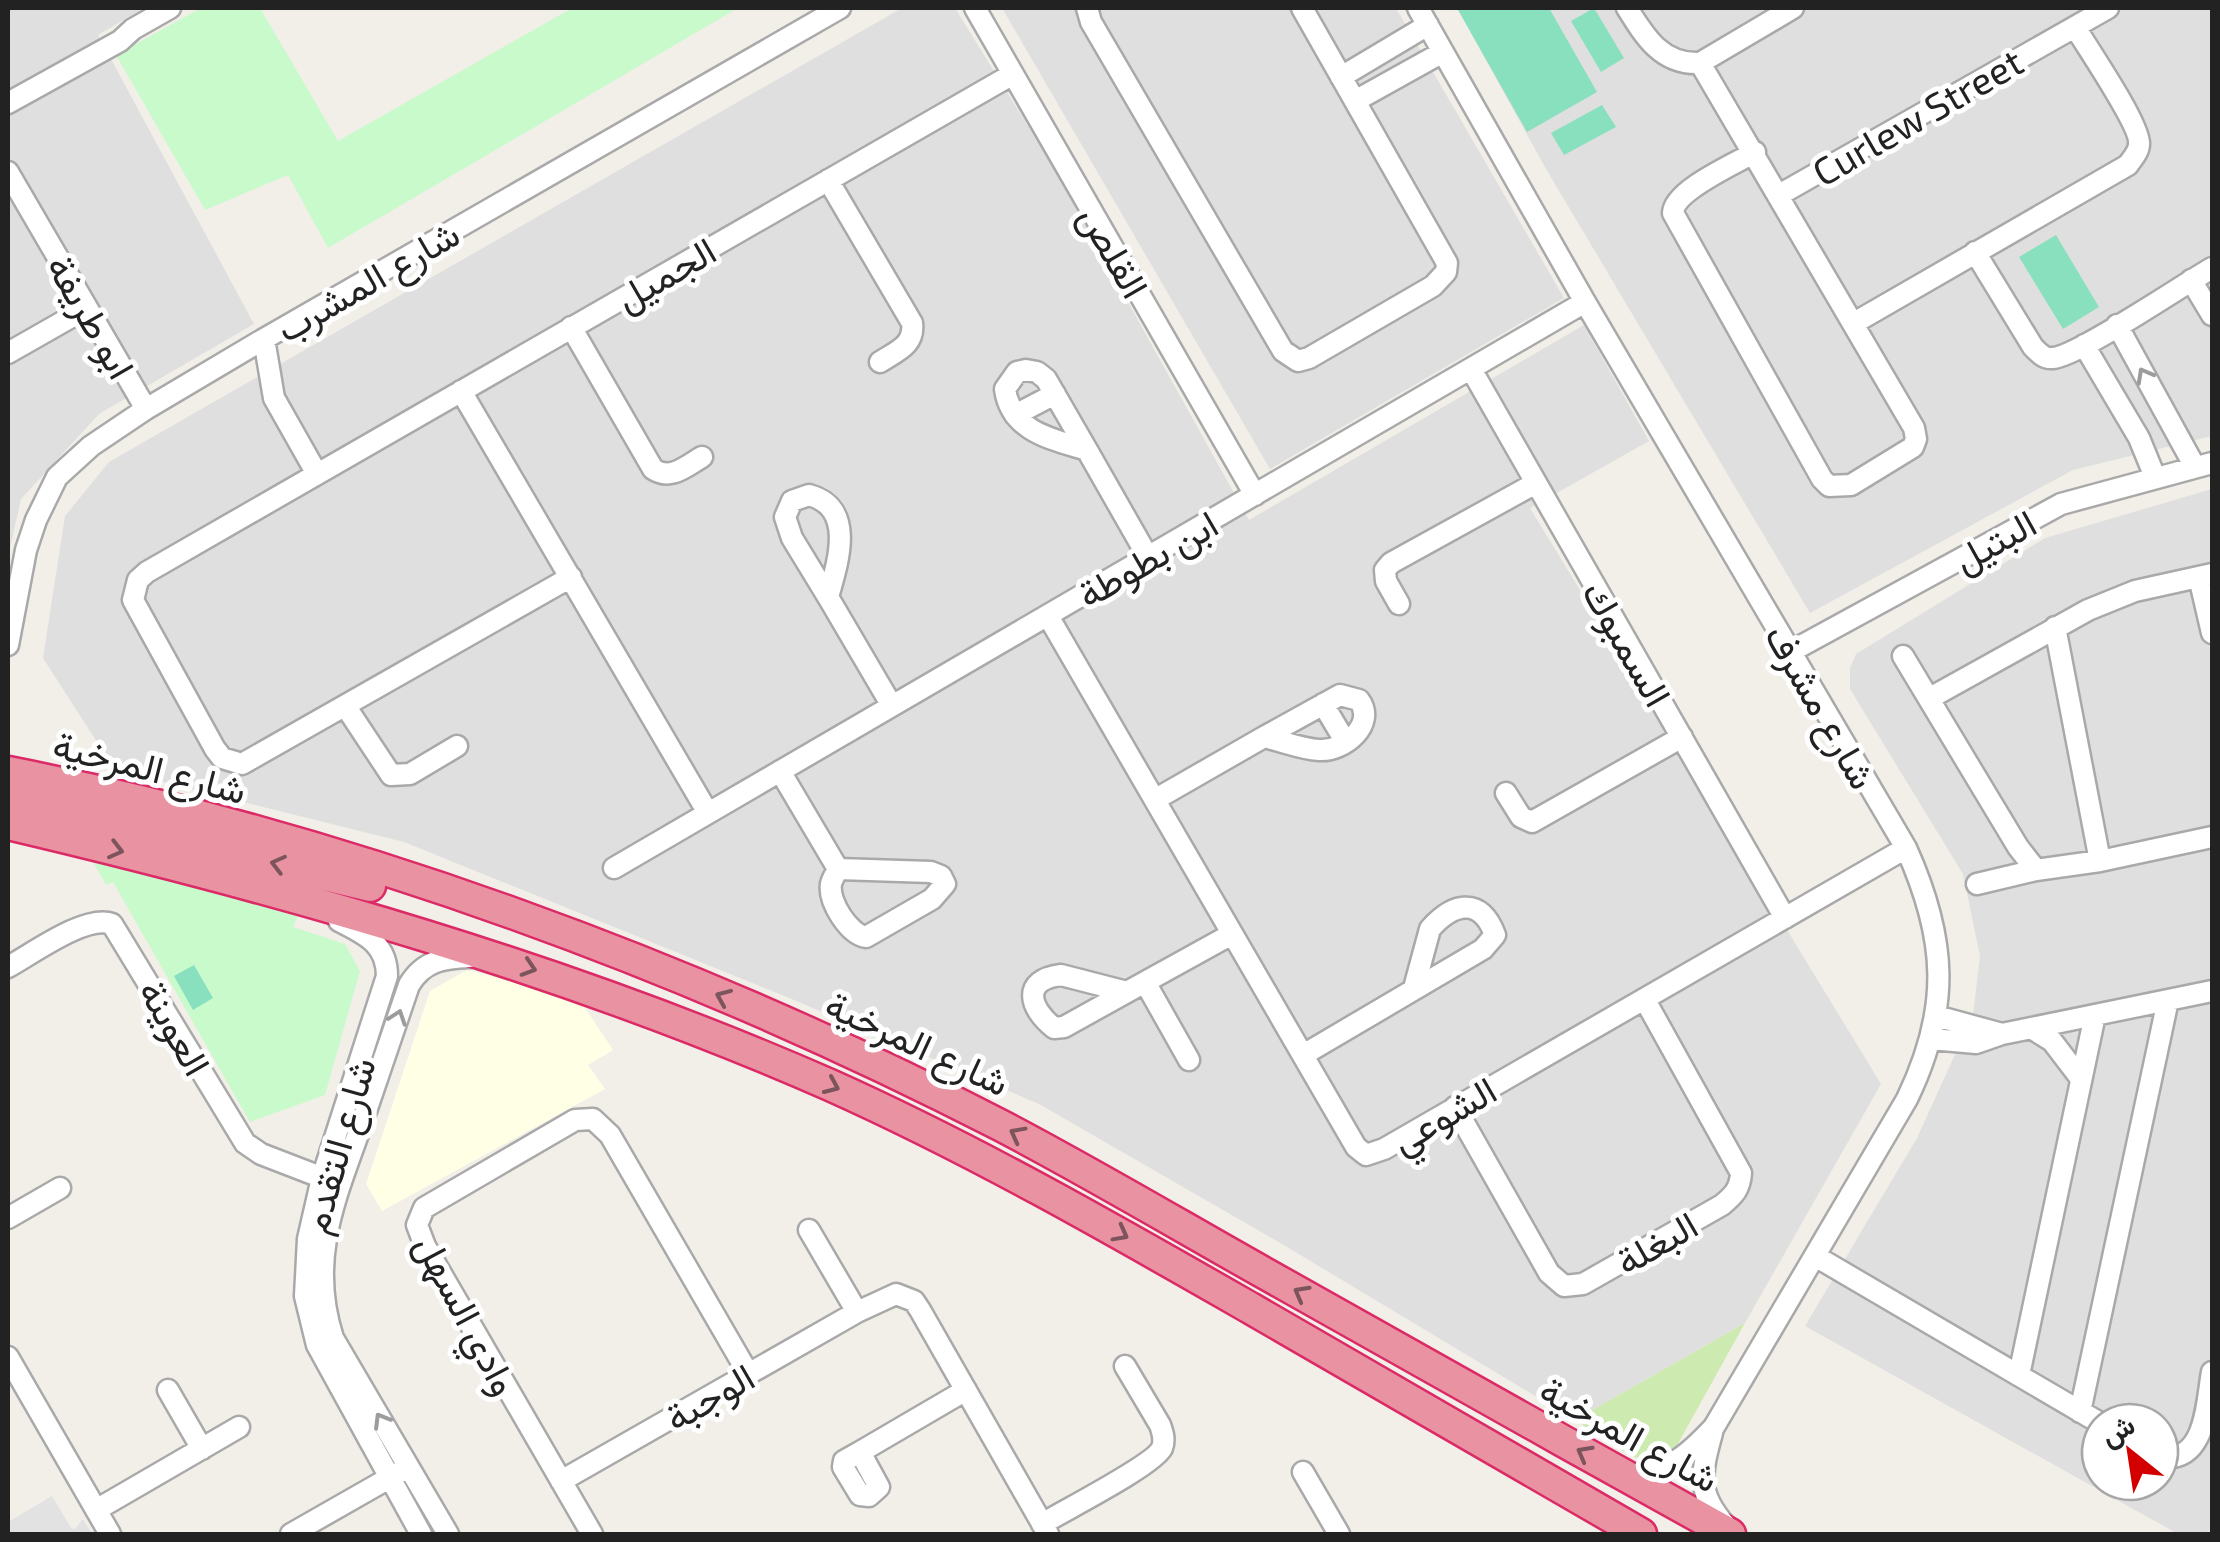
<svg xmlns="http://www.w3.org/2000/svg" width="2220" height="1542" font-family="'Exo 2',Vazirmatn,sans-serif">
  <rect width="100%" height="100%" fill="#f2efe9"/>
  <path fill="#e0dfdf" fill-rule="evenodd" d="M 8,8 L 144,8 L 98,35 L 254,324 L 99,414 L 21,499 L 8,557 Z
    M 902,8 L 955,8 L 1049,160 L 1249,520 L 1584,325 L 1649,441 L 1530,508 L 1881,1084 L 1745,1323 L 1575,1420 L 1282,1244 L 1039,1104 L 787,997 L 404,842 L 115,770 L 43,658 L 65,516 L 109,462 Z
    M 1002,8 L 1396,8 L 1564,298 L 1270,469 Z
    M 1457,8 L 2212,8 L 2212,436 L 2073,470 L 1810,613 L 1546,169 Z
    M 2212,489 L 2212,1530 L 2203,1534 L 2178,1534 L 1805,1326 L 1917,1138 L 1973,1015 L 1980,956 L 1963,874 L 1850,689 L 1850,668 L 1856,654 L 2045,538 ZM 2100,1422 L 2160,1422 L 2160,1482 L 2100,1482 Z"/>
  <path fill="#ffffe5" d="M 467,970 L 577,996 L 613,1050 L 588,1065 L 605,1089 L 382,1211 L 366,1184 L 430,991 Z"/>
  <path fill="#cdebb0" d="M 1745,1323 L 1675,1449 C 1669,1453 1662,1460 1654,1461 C 1633,1463 1593,1431 1575,1420 Z"/>
  <path fill="#c8facc" d="M 201,8 L 260,8 L 338,141 L 572,8 L 738,8 L 328,248 L 288,175 L 205,210 L 116,55 Z
    M 91,858 L 216,889 L 298,916 L 293,927 L 345,944 L 360,971 L 325,1095 L 250,1122 L 113,882 L 106,885 Z"/>
  <path fill="#88e0be" d="M 1457,8 L 1549,8 L 1597,92 L 1527,132 Z
    M 1594,8 L 1624,58 L 1601,72 L 1571,21 Z
    M 1602,105 L 1616,127 L 1564,155 L 1551,133 Z
    M 2056,235 L 2099,307 L 2063,329 L 2019,257 Z
    M 194,965 L 213,998 L 193,1010 L 174,976 Z"/>
  <path fill="#e2e2e2" d="M 52,1496 L 71,1528 L 75,1529 L 83,1519 L 92,1534 L 8,1534 L 8,1522 Z"/>
  <g fill="none" stroke-linecap="round" stroke-linejoin="round">
    <defs>
      <path id="minor" d="M 975,8 L 1255,495
        M 1087,8 L 1091,22 L 1283,351 L 1298,361 L 1309,358 L 1433,286 L 1446,272 L 1447,263 L 1302,8
        M 1418,8 L 1585,302 L 1906,848 C 1947,939 1951,1008 1907,1099 L 1714,1427 C 1686,1457 1670,1470 1628,1477
        M 1627,8 C 1645,37 1662,65 1700,63 L 1793,8
        M 1700,63 L 1914,428 L 1916,439 L 1913,447 L 1851,485 L 1829,486 L 1822,479 L 1673,213 C 1674,190 1735,164 1755,152
        M 1341,77 L 1428,25
        M 1355,101 L 1443,52
        M 8,103 L 120,41 L 133,29 L 170,8
        M 8,172 L 146,409
        M 828,180 L 912,323 C 915,345 897,351 880,362
        M 1779,195 L 2108,8
        M 1975,252 L 2033,347 C 2039,353 2044,359 2053,358 C 2078,356 2184,284 2212,268
        M 2191,280 L 2212,315
        M 1854,323 L 2128,165 C 2132,159 2139,152 2139,144 C 2141,126 2087,47 2075,27
        M 2117,325 L 2195,467
        M 571,327 L 653,469 C 671,481 686,466 702,457
        M 264,339 L 274,398 L 317,474
        M 2084,345 L 2139,438 L 2155,477
        M 8,353 L 87,308
        M 1471,369 L 1785,918
        M 1026,370 L 1037,372 L 1046,379 L 1087,450 C 1052,439 1011,432 1005,389 L 1017,372 Z
        M 461,391 L 708,813
        M 1015,415 L 1055,394
        M 1087,450 L 1148,557
        M 809,495 C 857,508 837,565 828,597 L 792,538 L 785,517 L 792,501 Z
        M 571,577 L 242,764 L 222,758 L 215,749 L 133,600 L 138,580 L 147,572 L 1013,74
        M 2199,577 L 2212,633
        M 828,597 L 892,706
        M 1399,604 L 1386,581 L 1385,570 L 1391,563 L 1536,483
        M 1048,616 L 1356,1147 L 1366,1155 L 1384,1149 L 1906,848
        M 2055,627 L 2100,861
        M 8,645 L 26,550 L 36,520 L 57,477 L 91,446 L 146,409 L 264,339 L 840,8
        M 1790,652 L 2061,504 L 2212,463
        M 1903,656 L 2018,847 L 2036,870 L 2100,861 L 2212,837
        M 1340,695 L 1359,700 C 1377,724 1344,752 1319,750 C 1301,749 1282,741 1264,737 Z
        M 1930,698 L 2088,610 L 2135,591 L 2212,574
        M 1323,704 L 1345,741
        M 346,707 L 391,775 L 410,774 L 457,746
        M 780,771 L 838,869
        M 1506,793 L 1521,817 L 1532,822 L 1682,737
        M 1156,799 L 1264,737
        M 614,868 L 1585,302
        M 838,869 L 931,872 L 941,876 L 945,884 L 932,899 L 866,937 C 849,934 828,902 831,884 C 832,879 836,873 838,869 Z
        M 1977,884 L 2036,870
        M 339,921 C 364,934 387,943 387,976 L 322,1178 L 308,1239 L 305,1296 L 317,1345 L 421,1534
        M 8,967 C 32,954 86,914 112,924 L 245,1143 L 261,1154 L 331,1181
        M 1061,975 L 1127,992 L 1064,1027 L 1054,1028 C 1029,1008 1021,980 1061,975 Z
        M 1145,982 L 1189,1060
        M 1127,992 L 1232,934
        M 1936,1016 L 2002,1034
        M 2031,1028 L 2052,1041 L 2081,1079
        M 1931,1039 L 1976,1043 L 2002,1034 L 2212,991
        M 1303,1055 L 1483,949 L 1495,935 C 1481,897 1454,902 1430,929 L 1414,988
        M 1455,1107 L 1549,1273 L 1564,1286 L 1583,1284 L 1722,1205 C 1734,1195 1740,1189 1741,1173 L 1645,1000
        M 8,1218 L 60,1188
        M 809,1230 L 857,1312
        M 1815,1256 L 2100,1423
        M 8,1357 L 110,1534
        M 2019,1375 L 2095,1015
        M 168,1390 L 202,1449
        M 2080,1412 L 2168,1000
        M 1712,1433 C 1701,1473 1696,1493 1726,1526
        M 860,1452 L 966,1390
        M 860,1452 L 879,1487 L 869,1496 L 860,1495 L 843,1467 L 844,1461 Z
        M 2160,1457 C 2206,1463 2206,1406 2212,1372
        M 1303,1472 L 1339,1534
        M 561,1481 L 857,1312 L 896,1294 L 914,1301 L 920,1310 L 1048,1534
        M 96,1510 L 239,1427
        M 1042,1524 C 1063,1511 1154,1465 1162,1448 C 1165,1440 1163,1433 1160,1425 L 1125,1366
        M 291,1534 L 398,1473
        M 448,1534 L 333,1338 C 307,1258 336,1197 362,1123 C 378,1077 393,1031 409,985 C 424,960 444,958 470,957
        M 592,1534 L 425,1246 L 417,1225 L 424,1208 L 575,1120 L 593,1119 L 610,1135 L 748,1373"/>
      <path id="highway" d="M 8,772 C 347,839 693,967 1000,1125 C 1090,1172 1177,1224 1266,1274 C 1420,1361 1575,1448 1730,1534
        M 8,798 L 370,886
        M 8,824 C 288,890 566,969 830,1085 C 975,1150 1114,1230 1252,1309 C 1382,1384 1512,1459 1641,1534"/>
    </defs>
    <use href="#minor" stroke="#a9a9a9" stroke-width="25"/>
    <use href="#highway" stroke="#dc2a67" stroke-width="35"/>
    <use href="#minor" stroke="#fff" stroke-width="20"/>
    <use href="#highway" stroke="#e892a2" stroke-width="30"/>
  </g>
  <defs><path id="oneway-chevron" d="M-2-3.5L2.5 0L-2 3.5" fill="none" stroke-width="1.6" stroke-linecap="round" stroke-linejoin="round" transform="scale(2.5)"/></defs>
  <g stroke="#9c9c9c">
    <use href="#oneway-chevron" transform="translate(2144 375) rotate(-119)"/>
    <use href="#oneway-chevron" transform="translate(398 1017) rotate(-71)"/>
    <use href="#oneway-chevron" transform="translate(381 1420) rotate(-121)"/>
  </g>
  <g stroke="#7b545c">
    <use href="#oneway-chevron" transform="translate(116 850) rotate(14)"/>
    <use href="#oneway-chevron" transform="translate(278 864) rotate(-166)"/>
    <use href="#oneway-chevron" transform="translate(529 968) rotate(18)"/>
    <use href="#oneway-chevron" transform="translate(723 997) rotate(-157)"/>
    <use href="#oneway-chevron" transform="translate(832 1086) rotate(24)"/>
    <use href="#oneway-chevron" transform="translate(1017 1134) rotate(-152)"/>
    <use href="#oneway-chevron" transform="translate(1121 1234) rotate(28)"/>
    <use href="#oneway-chevron" transform="translate(1301 1293) rotate(-151)"/>
    <use href="#oneway-chevron" transform="translate(1584 1453) rotate(-151)"/>
  </g>
  <g text-anchor="middle" dominant-baseline="central" stroke-width="10" stroke-linejoin="round" paint-order="stroke">
    <g font-size="38" fill="#222" stroke="#fff">
      <text transform="translate(1917 116) rotate(-30)">Curlew Street</text>
      <text transform="translate(1115 251) rotate(60)">القلص</text>
      <text transform="translate(665 273) rotate(-30)">الجميل</text>
      <text transform="translate(367 280) rotate(-30)">شارع المشرب</text>
      <text transform="translate(92 316) rotate(60)">ابو طريفة</text>
      <text transform="translate(1994 540) rotate(-29)">البتيل</text>
      <text transform="translate(1147 558) rotate(-30)">ابن بطوطة</text>
      <text transform="translate(1628 643) rotate(60)">السمبوك</text>
      <text transform="translate(1822 706) rotate(60)">شارع مشرف</text>
      <text transform="translate(150 766) rotate(14)">شارع المرخية</text>
      <text transform="translate(176 1027) rotate(60)">العوينة</text>
      <text transform="translate(918 1042) rotate(25)">شارع المرخية</text>
      <text transform="translate(1443 1114) rotate(-30)">الشوعي</text>
      <text transform="translate(337 1145) rotate(-74)">شارع التقدم</text>
      <text transform="translate(1656 1242) rotate(-30)">البغلة</text>
      <text transform="translate(468 1314) rotate(62)">وادي السهل</text>
      <text transform="translate(709 1396) rotate(-30)">الوجبة</text>
      <text transform="translate(1630 1433) rotate(29)">شارع المرخية</text>
    </g>
  </g>
  <rect width="2220" height="1542" fill="none" stroke="#222222" stroke-width="20"/>
  <g transform="translate(2130 1452) rotate(330)"><circle r="48" fill="#ffffff" stroke="#a7a7a7" stroke-width="2.5"/>
  <path d="M0-8L18 38L0 25L-18 38Z" fill="#d40000"/>
  <text y="-15" font-size="28" font-weight="bold" text-anchor="middle" fill="#222222">ش</text>
  </g>
</svg>
